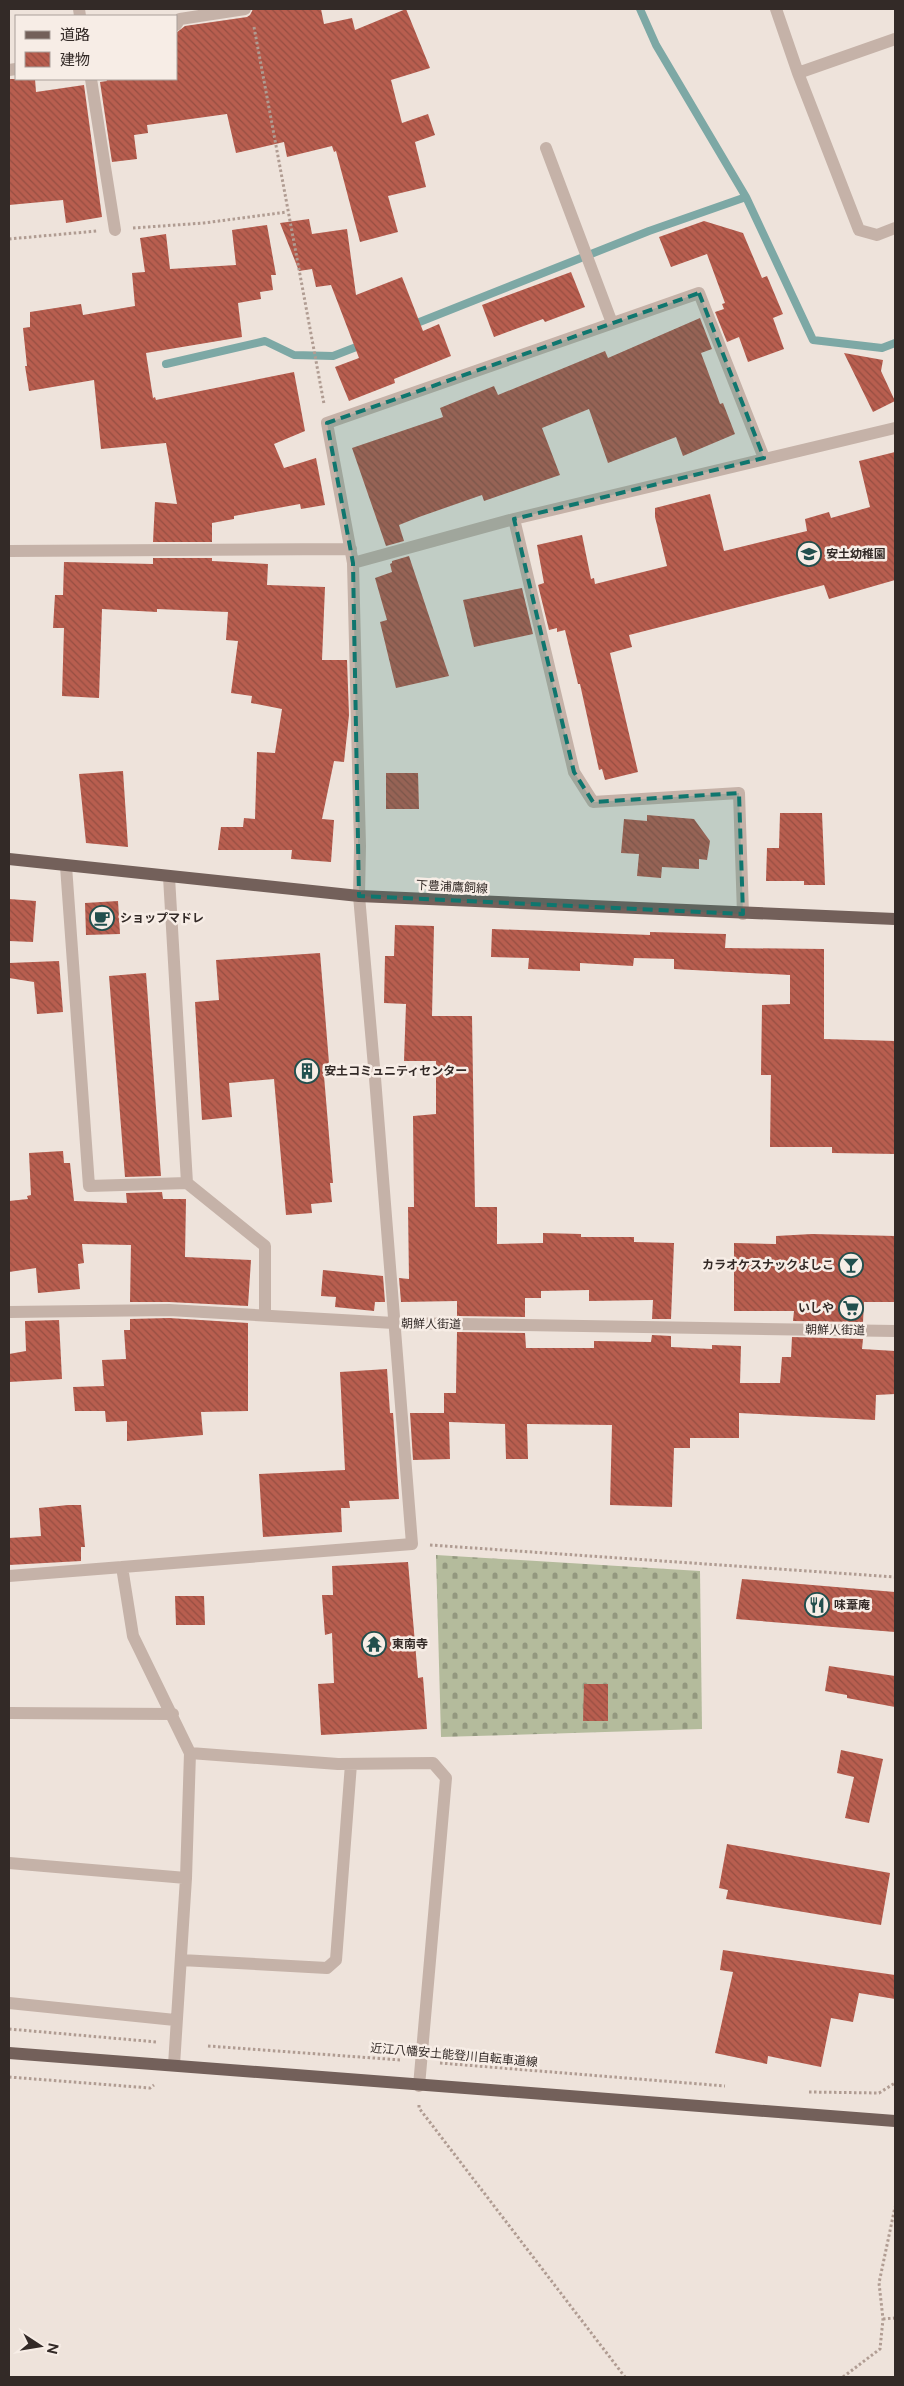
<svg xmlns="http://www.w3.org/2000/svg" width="904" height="2386" font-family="'Public Sans','Noto Sans JP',sans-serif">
  <defs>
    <pattern id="cemetery-stones" width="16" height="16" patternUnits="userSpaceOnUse" patternTransform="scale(1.25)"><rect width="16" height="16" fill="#b4bb9c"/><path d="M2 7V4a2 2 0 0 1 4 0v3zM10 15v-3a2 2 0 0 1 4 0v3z" fill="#93987f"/></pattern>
    <pattern id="building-back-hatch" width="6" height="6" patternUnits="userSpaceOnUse" patternTransform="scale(1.25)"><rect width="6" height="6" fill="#b85e4f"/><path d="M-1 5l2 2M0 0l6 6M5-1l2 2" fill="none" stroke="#964e42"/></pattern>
  </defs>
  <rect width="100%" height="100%" fill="#eee3db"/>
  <path fill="url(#cemetery-stones)" d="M 436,1555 L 700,1571 L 702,1729 L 441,1737 Z"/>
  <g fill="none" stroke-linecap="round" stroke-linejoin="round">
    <path stroke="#7da8a5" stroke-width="8" d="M 640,9 L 656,45 L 746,197 L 813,340 L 882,348 L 895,343
      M 412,325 L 649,231 L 746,197
      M 166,364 L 265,341 L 294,355 L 333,356 L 364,344"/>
  </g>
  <path fill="url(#building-back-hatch)" d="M 253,9 L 321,9 L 324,24 L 352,18 L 355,30 L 406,9 L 430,68 L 391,80 L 402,123 L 428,114 L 435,135 L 415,142 L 426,187 L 388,196 L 398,232 L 360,242 L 336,151 L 334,152 L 332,146 L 287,157 L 284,142 L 236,153 L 227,114 L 147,125 L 148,133 L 134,135 L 137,159 L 112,162 L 100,82 L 107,81 L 106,79 L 176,79 L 176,33 L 185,26 L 247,17 L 250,15 Z
    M 9,79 L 35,79 L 36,92 L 84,85 L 102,217 L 66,223 L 63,200 L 9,205 Z
    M 309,219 L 312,234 L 347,229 L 356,295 L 402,277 L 423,331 L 439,324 L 451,356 L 394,379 L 395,383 L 349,401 L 335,367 L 359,358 L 331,285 L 316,287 L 312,269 L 299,271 L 280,223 Z
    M 704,221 L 743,233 L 762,278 L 767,276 L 783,314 L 773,318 L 784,349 L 748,362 L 739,337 L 727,342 L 715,312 L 724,309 L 722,304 L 725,303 L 707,254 L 671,267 L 659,237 Z
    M 267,225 L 276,275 L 271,275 L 273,290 L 260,292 L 261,299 L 238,303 L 242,337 L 146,353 L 153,398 L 155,397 L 156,400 L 294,372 L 305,431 L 274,444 L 284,468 L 316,458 L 325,505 L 301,509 L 300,504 L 234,516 L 234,519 L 212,523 L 212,542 L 153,542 L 155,502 L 177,504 L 166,443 L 101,449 L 94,380 L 29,391 L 25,366 L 27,366 L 23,328 L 30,327 L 30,312 L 81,304 L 83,315 L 135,306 L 132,273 L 145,272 L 140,238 L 166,234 L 170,269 L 236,265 L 232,230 Z
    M 571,272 L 585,307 L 545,322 L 543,319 L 494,337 L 482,305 Z
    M 700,318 L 712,349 L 701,353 L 720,404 L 723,403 L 735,434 L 683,456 L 676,437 L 608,463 L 589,409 L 542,428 L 560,475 L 484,501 L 482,495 L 419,517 L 399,525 L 404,541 L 386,546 L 352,448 L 443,417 L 440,408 L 494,386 L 498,395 L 605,351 L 608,358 Z
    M 844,353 L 883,360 L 881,371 L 895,401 L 873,412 Z
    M 895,452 L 895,580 L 829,599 L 824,585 L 629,635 L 632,647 L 610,653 L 638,772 L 605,780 L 602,769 L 599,770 L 580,684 L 578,684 L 565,630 L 557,632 L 557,628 L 549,630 L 538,585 L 544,583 L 537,545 L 582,535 L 591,579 L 594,578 L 595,584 L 667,566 L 655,517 L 655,508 L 710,494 L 724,551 L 807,531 L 805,519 L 829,512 L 831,518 L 870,507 L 859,461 Z
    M 409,556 L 449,676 L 396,688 L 380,622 L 387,620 L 375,578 L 392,572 L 390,564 L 392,563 L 392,561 Z
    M 153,558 L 212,558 L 212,561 L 268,564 L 267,585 L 325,587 L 322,660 L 347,660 L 349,715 L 344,762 L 334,761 L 322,819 L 334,820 L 331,862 L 291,859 L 292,850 L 218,850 L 221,827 L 243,827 L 244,818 L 255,819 L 257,752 L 275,753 L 282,709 L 251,703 L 252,696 L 231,693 L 238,641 L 226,640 L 228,612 L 157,609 L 157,612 L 102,609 L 99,698 L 62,696 L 64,628 L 53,628 L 55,595 L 63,595 L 64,562 L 153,564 Z
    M 522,588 L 533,634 L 474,647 L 463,600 Z
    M 123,771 L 128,847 L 86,843 L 79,774 Z
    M 386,773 L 418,773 L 419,809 L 386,809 Z
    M 780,813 L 822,813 L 825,885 L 804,885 L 804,881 L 766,881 L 767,848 L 779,848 Z
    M 647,815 L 694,819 L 710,841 L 707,860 L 699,859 L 699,869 L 662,867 L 661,878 L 637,876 L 639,854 L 621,853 L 624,819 L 647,821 Z
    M 9,899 L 36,901 L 33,942 L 9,941 Z
    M 118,901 L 120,934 L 86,935 L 85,903 Z
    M 395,925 L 434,926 L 432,1016 L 472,1016 L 475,1207 L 497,1207 L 497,1244 L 543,1243 L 543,1233 L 581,1234 L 581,1237 L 634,1237 L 634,1242 L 674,1243 L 671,1319 L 652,1319 L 653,1300 L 589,1301 L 589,1290 L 541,1291 L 541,1298 L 525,1298 L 525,1317 L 457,1316 L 457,1301 L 401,1302 L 399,1278 L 409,1279 L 408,1207 L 414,1207 L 413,1116 L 436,1114 L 436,1061 L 404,1061 L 406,1004 L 384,1003 L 385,956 L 394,956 Z
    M 492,929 L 650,935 L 650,932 L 726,934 L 725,948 L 824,949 L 824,1039 L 895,1041 L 895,1154 L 832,1153 L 832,1147 L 770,1147 L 771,1075 L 761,1075 L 762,1005 L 790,1004 L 790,975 L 674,969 L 674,959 L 634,958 L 633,966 L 580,963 L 580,971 L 528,969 L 529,958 L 491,957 Z
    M 320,953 L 330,1075 L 324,1076 L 333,1183 L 330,1183 L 332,1202 L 311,1204 L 312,1213 L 286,1215 L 274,1079 L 229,1083 L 232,1117 L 202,1120 L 195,1002 L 219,1000 L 216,960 Z
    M 59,961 L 63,1012 L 37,1014 L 34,982 L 9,978 L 9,963 Z
    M 146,973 L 161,1176 L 125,1177 L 109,976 Z
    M 63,1151 L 64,1163 L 70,1163 L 74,1201 L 127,1203 L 126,1193 L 162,1192 L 163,1199 L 186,1199 L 185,1257 L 251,1260 L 248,1306 L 169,1302 L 130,1302 L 131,1245 L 82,1244 L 84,1263 L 78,1264 L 80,1289 L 38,1293 L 36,1268 L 9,1272 L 9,1201 L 28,1199 L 27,1196 L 31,1195 L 29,1153 Z
    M 812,1234 L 895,1236 L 895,1302 L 864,1302 L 863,1322 L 793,1321 L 794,1311 L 734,1311 L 734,1243 L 776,1244 L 776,1236 Z
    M 323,1270 L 383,1276 L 385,1302 L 375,1302 L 374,1311 L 335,1307 L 336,1297 L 321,1296 Z
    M 169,1318 L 248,1323 L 248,1411 L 201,1412 L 203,1435 L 127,1441 L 127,1421 L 106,1422 L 105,1411 L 75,1411 L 73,1387 L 104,1386 L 102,1360 L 126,1359 L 124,1330 L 130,1330 L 130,1319 Z
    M 59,1320 L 62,1379 L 9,1382 L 9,1354 L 26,1351 L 25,1321 Z
    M 457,1332 L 525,1333 L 526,1348 L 594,1348 L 594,1341 L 651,1342 L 652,1335 L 671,1336 L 671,1347 L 712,1349 L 712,1345 L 741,1346 L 740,1383 L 780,1383 L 782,1357 L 791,1357 L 792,1337 L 863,1339 L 862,1349 L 895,1351 L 895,1394 L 876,1395 L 875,1420 L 739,1413 L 739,1438 L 690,1438 L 690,1448 L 674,1448 L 672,1507 L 610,1505 L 612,1425 L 527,1424 L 528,1459 L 506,1459 L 505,1424 L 449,1422 L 450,1459 L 413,1460 L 410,1413 L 444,1413 L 444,1393 L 456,1393 Z
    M 387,1369 L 390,1413 L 393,1413 L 399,1499 L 349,1501 L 350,1508 L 341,1508 L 342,1532 L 263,1537 L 259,1474 L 345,1470 L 340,1372 Z
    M 68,1505 L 81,1505 L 85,1547 L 81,1547 L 81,1561 L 9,1565 L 9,1538 L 41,1536 L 39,1508 Z
    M 408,1562 L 418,1678 L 423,1677 L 427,1729 L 321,1735 L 318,1684 L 334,1683 L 332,1633 L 325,1635 L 322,1595 L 333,1595 L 332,1566 Z
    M 742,1579 L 895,1592 L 895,1632 L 736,1619 Z
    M 175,1596 L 204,1596 L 205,1625 L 176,1625 Z
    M 829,1666 L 895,1676 L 895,1707 L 847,1698 L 847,1695 L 825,1691 Z
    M 584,1684 L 608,1684 L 608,1721 L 583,1721 Z
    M 841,1750 L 883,1759 L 869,1823 L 845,1818 L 854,1777 L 837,1773 Z
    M 727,1844 L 890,1873 L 881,1925 L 726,1899 L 728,1890 L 719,1888 Z
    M 723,1950 L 895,1975 L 895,1999 L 859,1993 L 853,2022 L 831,2018 L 821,2067 L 768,2056 L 767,2064 L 715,2053 L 733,1972 L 720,1970 Z"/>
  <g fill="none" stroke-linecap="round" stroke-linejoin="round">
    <path stroke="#b09c92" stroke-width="3" stroke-dasharray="2.5 2.5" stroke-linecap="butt" d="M 254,27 L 324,404
      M 133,228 L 204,223 L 287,212
      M 9,239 L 97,231
      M 430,1545 L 895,1577
      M 9,2029 L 157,2042
      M 208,2046 L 401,2060
      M 440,2063 L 725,2086
      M 9,2077 L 150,2088 L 154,2085
      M 809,2092 L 879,2093 L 895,2083
      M 419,2105 L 419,2108 L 625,2377
      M 883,2319 L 895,2318
      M 843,2377 L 880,2349 L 883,2319 L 879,2283 L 895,2207"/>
    <path stroke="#c5b2a8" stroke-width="12" d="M 79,9 L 80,16
      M 776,9 L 798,73 L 859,230 L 877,235 L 895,228
      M 176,25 L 180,19 L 245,9
      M 9,70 L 16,69
      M 798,73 L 895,39
      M 91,79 L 115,230
      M 546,148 L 612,323
      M 514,519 L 574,772 L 593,802 L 739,793 L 743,914
      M 9,551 L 351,549
      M 353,563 L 514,519 L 895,428
      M 66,866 L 89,1186 L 187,1183 L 169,877
      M 187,1183 L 265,1246 L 265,1315
      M 9,1312 L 169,1310 L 394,1323 L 895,1331
      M 122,1567 L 133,1636 L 190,1753 L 186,1878 L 174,2065
      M 9,1576 L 412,1544 L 375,1078 L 359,896 L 360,846 L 353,563 L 327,423 L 699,293 L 764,458
      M 9,1713 L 173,1714
      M 190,1753 L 338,1764 L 433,1763 L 446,1778 L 419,2086
      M 9,1863 L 186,1878
      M 181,1960 L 327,1968 L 336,1960 L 351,1764
      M 9,2003 L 175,2020"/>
    <path stroke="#73605a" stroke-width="12" d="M 9,859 L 359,896 L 895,919
      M 9,2053 L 895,2121"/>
  </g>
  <path fill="#0f766e" fill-opacity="0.2" stroke="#0f766e" stroke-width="4" stroke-dasharray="10 6" stroke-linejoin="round" d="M 699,293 L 764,458 L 514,519 L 574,772 L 593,802 L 739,793 L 743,914 L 359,896 L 353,563 L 327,423 Z"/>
  <defs>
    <symbol id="school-ring" viewBox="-11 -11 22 22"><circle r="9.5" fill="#f7ede6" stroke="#224f4d" stroke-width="1.5"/><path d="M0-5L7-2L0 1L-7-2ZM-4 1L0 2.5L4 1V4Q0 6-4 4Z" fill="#224f4d"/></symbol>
    <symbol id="cafe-ring" viewBox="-11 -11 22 22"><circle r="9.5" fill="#f7ede6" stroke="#224f4d" stroke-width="1.5"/><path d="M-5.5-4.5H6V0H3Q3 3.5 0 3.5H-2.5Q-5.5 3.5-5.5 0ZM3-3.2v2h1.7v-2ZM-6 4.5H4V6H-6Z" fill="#224f4d"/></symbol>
    <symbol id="building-ring" viewBox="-11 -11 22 22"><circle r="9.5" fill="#f7ede6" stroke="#224f4d" stroke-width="1.5"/><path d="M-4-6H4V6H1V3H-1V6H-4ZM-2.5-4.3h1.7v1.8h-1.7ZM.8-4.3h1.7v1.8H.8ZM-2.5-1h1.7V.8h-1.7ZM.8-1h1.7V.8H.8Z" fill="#224f4d"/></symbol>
    <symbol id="bar-ring" viewBox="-11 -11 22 22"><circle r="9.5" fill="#f7ede6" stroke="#224f4d" stroke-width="1.5"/><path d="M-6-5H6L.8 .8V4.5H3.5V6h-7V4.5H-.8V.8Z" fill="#224f4d"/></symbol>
    <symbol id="supermarket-ring" viewBox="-11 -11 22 22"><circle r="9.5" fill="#f7ede6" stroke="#224f4d" stroke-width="1.5"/><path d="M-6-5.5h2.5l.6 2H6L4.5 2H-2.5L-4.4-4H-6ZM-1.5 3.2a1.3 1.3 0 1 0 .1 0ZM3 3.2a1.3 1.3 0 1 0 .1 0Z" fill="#224f4d"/></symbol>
    <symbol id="restaurant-ring" viewBox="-11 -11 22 22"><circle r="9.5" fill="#f7ede6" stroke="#224f4d" stroke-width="1.5"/><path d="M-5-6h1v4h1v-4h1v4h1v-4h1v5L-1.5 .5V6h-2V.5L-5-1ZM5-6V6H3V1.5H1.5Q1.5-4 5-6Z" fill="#224f4d"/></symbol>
    <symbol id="temple-ring" viewBox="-11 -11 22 22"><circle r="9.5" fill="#f7ede6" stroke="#224f4d" stroke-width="1.5"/><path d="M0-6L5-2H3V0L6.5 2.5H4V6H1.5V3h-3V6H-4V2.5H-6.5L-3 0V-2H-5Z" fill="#224f4d"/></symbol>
  </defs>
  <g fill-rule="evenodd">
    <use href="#school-ring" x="795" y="540" width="28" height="28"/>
    <use href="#cafe-ring" x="88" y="904" width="28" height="28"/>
    <use href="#building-ring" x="293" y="1057" width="28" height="28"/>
    <use href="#bar-ring" x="837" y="1251" width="28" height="28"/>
    <use href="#supermarket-ring" x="837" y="1294" width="28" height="28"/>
    <use href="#restaurant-ring" x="803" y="1591" width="28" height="28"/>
    <use href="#temple-ring" x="360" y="1630" width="28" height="28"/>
  </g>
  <g text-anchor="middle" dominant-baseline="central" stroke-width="5" stroke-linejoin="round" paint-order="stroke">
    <g font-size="12" font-weight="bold" fill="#332a27" stroke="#f7ede6" text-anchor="start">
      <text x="826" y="554">安土幼稚園</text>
      <text x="120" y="918">ショップマドレ</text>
      <text x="324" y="1071">安土コミュニティセンター</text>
      <text x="834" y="1265" text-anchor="end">カラオケスナックよしこ</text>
      <text x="834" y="1308" text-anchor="end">いしや</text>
      <text x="834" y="1605">味葦庵</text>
      <text x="392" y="1644">東南寺</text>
    </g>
    <g font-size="12" fill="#332a27" stroke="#f7ede6">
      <text transform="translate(452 887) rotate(3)">下豊浦鷹飼線</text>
      <text transform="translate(431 1324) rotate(1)">朝鮮人街道</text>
      <text transform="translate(835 1330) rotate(1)">朝鮮人街道</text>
      <text transform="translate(454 2055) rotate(5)">近江八幡安土能登川自転車道線</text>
    </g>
  </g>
  <rect width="904" height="2386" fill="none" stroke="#332a27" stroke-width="20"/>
  <rect x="15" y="15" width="162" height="65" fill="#f7ede6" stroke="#a99f9a"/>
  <rect x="25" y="31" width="25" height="8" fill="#73605a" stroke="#a99f9a"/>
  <text x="60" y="40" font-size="15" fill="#332a27">道路</text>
  <rect x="25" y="52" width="25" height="15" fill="url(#building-back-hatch)" stroke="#a99f9a"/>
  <text x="60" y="65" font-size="15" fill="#332a27">建物</text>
  <g transform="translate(40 2346) rotate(102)" stroke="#f7ede6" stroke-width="4" paint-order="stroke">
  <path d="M0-4L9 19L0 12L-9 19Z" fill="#332a27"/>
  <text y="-8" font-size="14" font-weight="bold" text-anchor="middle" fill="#332a27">N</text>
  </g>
</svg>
